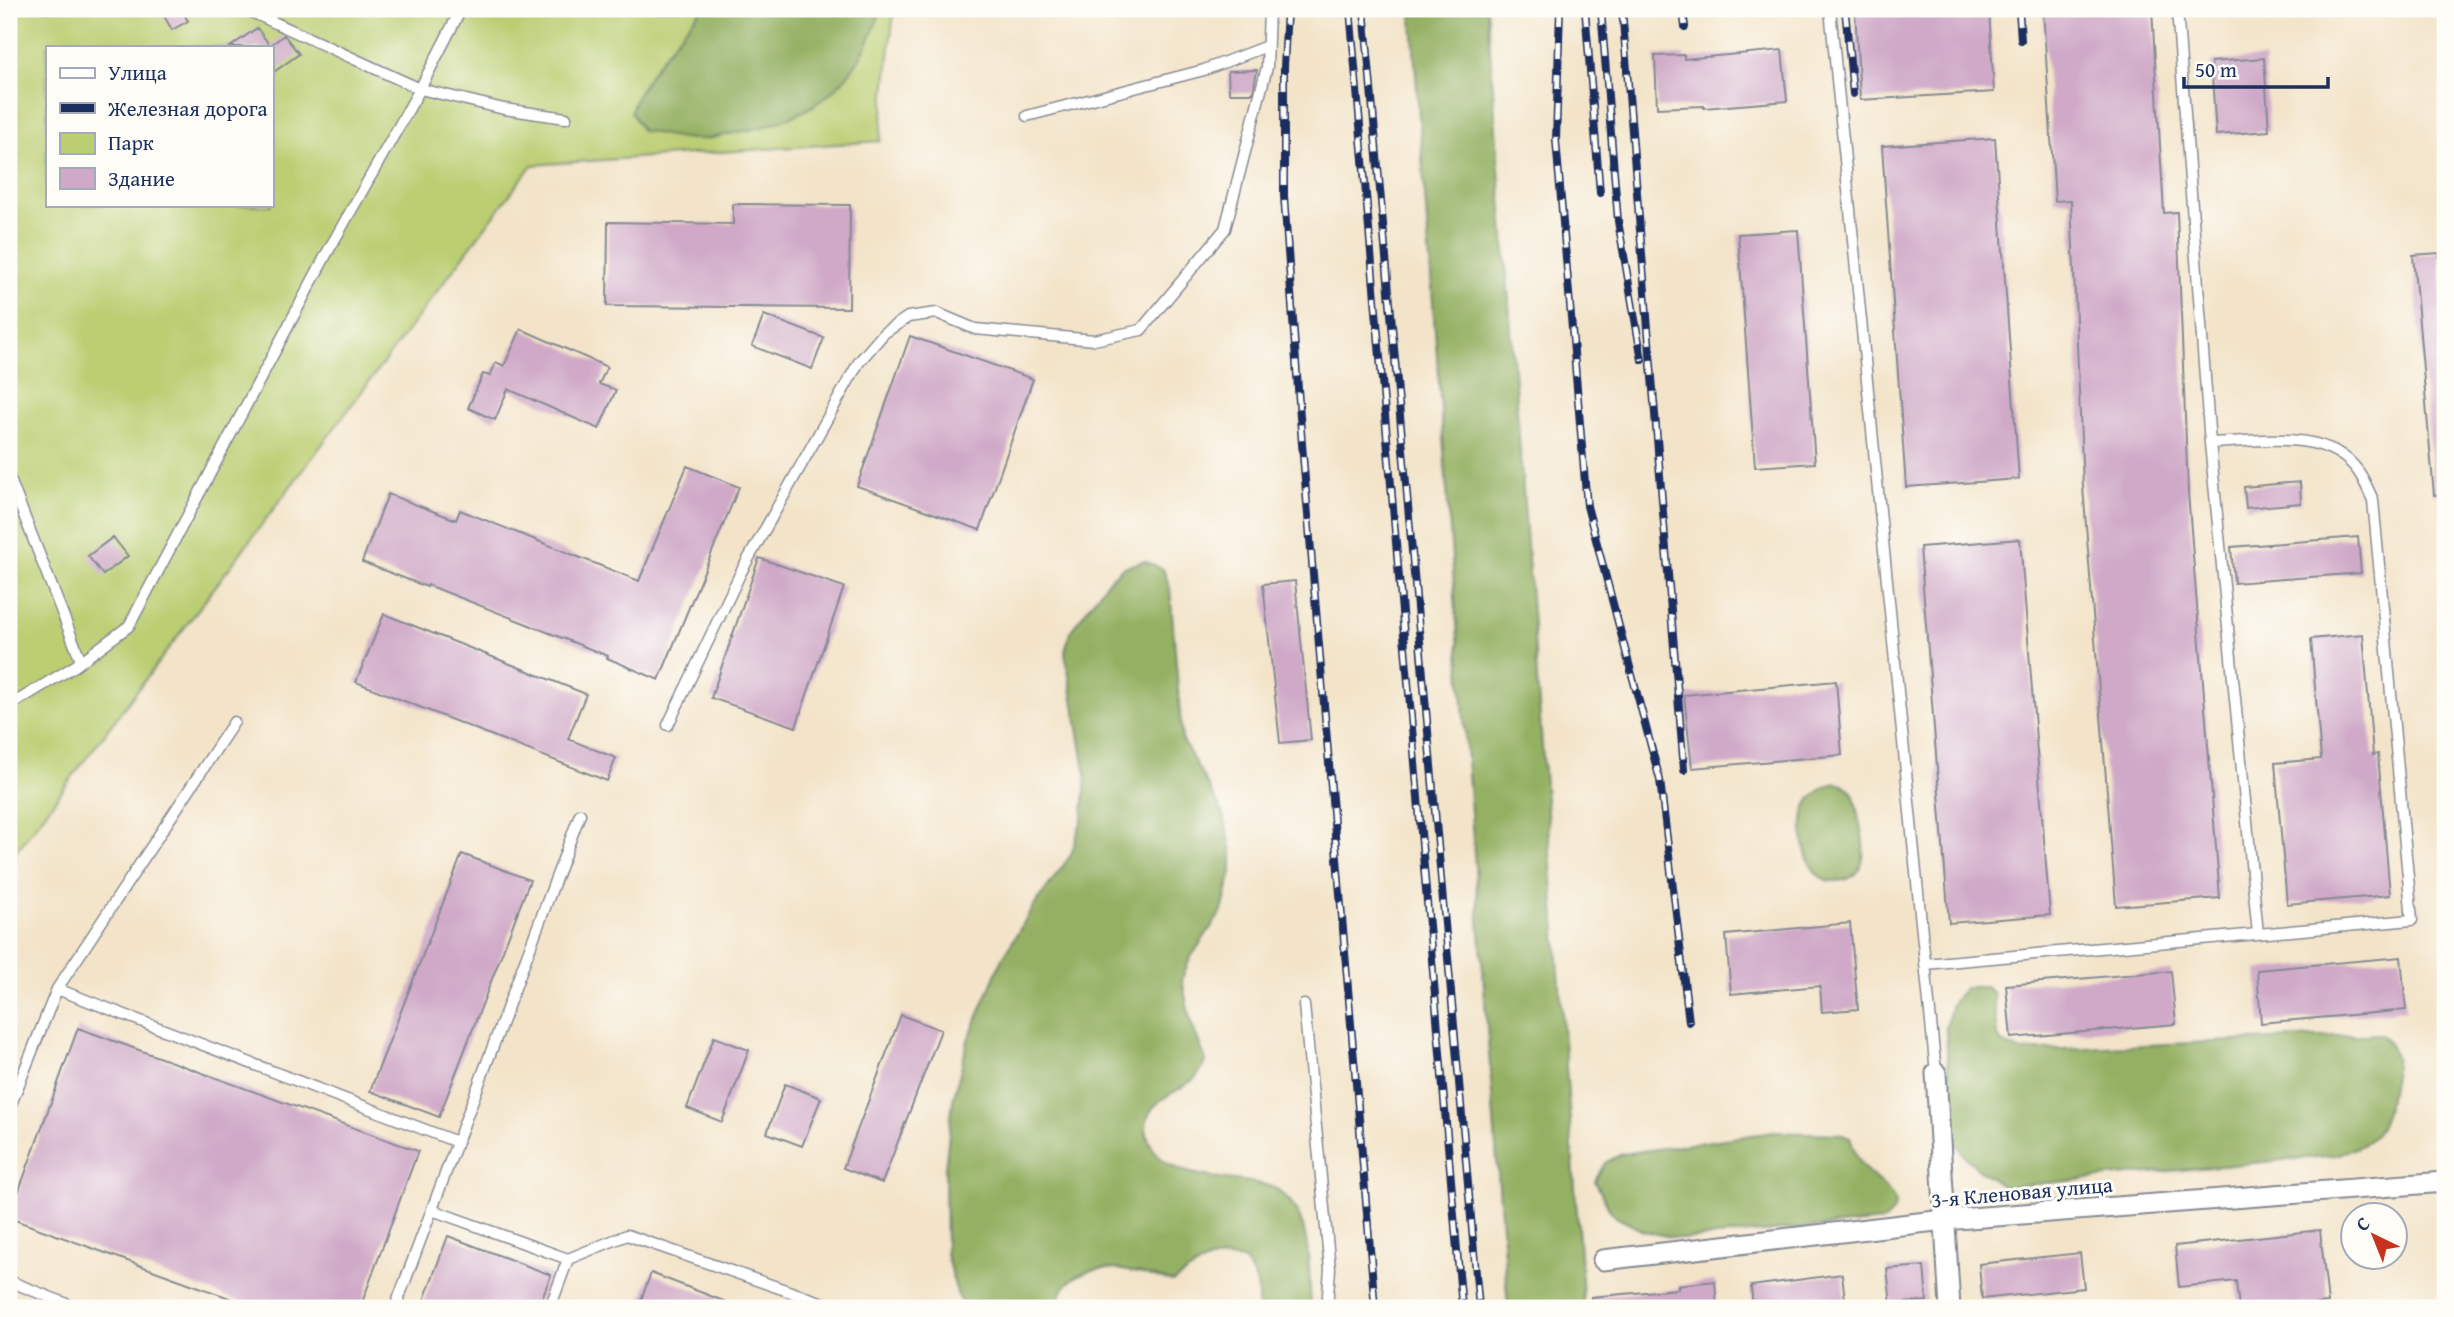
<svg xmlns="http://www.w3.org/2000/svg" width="2454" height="1317" font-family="'Gentium Book Plus',serif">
  <rect width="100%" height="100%" fill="#fdfcf7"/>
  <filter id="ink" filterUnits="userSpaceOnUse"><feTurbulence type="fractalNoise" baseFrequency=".0143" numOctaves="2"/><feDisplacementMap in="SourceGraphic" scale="14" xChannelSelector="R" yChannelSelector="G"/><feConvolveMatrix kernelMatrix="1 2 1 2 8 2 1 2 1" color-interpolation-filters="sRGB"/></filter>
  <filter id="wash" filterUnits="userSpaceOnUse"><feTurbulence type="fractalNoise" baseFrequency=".00686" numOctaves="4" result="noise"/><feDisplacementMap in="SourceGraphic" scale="28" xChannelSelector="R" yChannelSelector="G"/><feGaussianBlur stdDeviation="1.57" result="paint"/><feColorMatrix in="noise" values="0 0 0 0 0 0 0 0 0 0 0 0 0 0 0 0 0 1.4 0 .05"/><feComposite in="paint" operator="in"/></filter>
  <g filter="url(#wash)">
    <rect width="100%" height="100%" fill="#f3e4c9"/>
    <path fill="#bbce72" stroke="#6b7e68" stroke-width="2" fill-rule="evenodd" d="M 9,9 L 894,9 L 880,141 L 532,165 L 9,861 ZM 47,47 L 271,47 L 271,205 L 47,205 Z"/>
    <path fill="#94b164" stroke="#587061" stroke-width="2" d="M 702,9 L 881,9 C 858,84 815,118 739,132 C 725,134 710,140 696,139 C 679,139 660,133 642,131 L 631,112 C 637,84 682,32 702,9 Z
      M 1411,9 L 1487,9 L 1584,1308 L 1508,1308 Z
      M 1144,561 L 1163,569 L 1170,588 L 1182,739 L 1223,813 L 1232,852 L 1232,872 L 1222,911 L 1189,960 L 1182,979 L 1190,1020 L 1206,1060 C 1203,1066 1200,1074 1195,1078 C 1181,1091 1158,1096 1149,1114 C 1144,1126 1146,1134 1151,1145 C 1169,1184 1240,1175 1273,1187 C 1278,1189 1285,1196 1289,1200 C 1313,1228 1308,1274 1311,1308 L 1257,1308 C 1261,1288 1256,1276 1243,1260 C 1211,1253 1199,1264 1173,1282 C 1139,1274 1090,1254 1064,1288 C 1060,1293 1059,1302 1057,1308 L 964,1308 L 957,1293 L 946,1254 L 945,1168 L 953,1100 L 968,1040 L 1001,961 L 1033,907 L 1071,855 L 1083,816 L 1086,775 L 1065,652 L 1070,632 L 1107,582 L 1122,568 Z
      M 1836,783 C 1843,785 1849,786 1853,794 C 1856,801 1857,812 1859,820 C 1865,846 1871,881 1834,881 C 1804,882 1797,825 1807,805 C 1811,795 1825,786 1836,783 Z
      M 1965,987 L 1985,987 L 1993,993 L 1997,1035 L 2003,1044 L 2022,1051 L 2381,1034 C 2388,1040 2393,1048 2395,1057 C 2397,1070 2386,1120 2378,1131 C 2368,1146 2352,1149 2336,1155 L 2005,1187 C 1980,1170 1960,1160 1951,1129 L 1946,1027 L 1952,1004 Z
      M 1773,1132 L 1840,1134 L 1850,1138 C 1853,1146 1856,1157 1861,1164 C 1871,1181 1914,1197 1885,1221 L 1682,1239 L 1643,1231 L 1616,1217 L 1609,1209 L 1595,1181 L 1605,1163 L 1622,1154 Z"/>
    <g id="blocks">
      <path fill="#cfa9c7" d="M 160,9 L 181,9 L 188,21 L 172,30 Z
        M 1855,9 L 1989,9 L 1994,92 L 1860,100 Z
        M 2043,9 L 2152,9 L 2164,213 L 2177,212 L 2188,492 L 2220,898 L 2116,906 L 2083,487 L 2071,200 L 2055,201 Z
        M 257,28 L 271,47 L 230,47 Z
        M 284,35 L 299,54 L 271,74 L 271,45 Z
        M 1782,50 L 1787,101 L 1704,108 L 1704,106 L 1657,108 L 1655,56 L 1684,55 L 1684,59 Z
        M 2264,58 L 2269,131 L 2216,135 L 2211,62 Z
        M 1257,70 L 1253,93 L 1229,93 L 1228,71 Z
        M 1995,138 L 2019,479 L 1906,487 L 1882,146 Z
        M 733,204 L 850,205 L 849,308 L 607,306 L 608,222 L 733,224 Z
        M 1798,230 L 1815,463 L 1755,467 L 1738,234 Z
        M 2439,253 L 2445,329 L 2445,494 L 2434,495 L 2413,255 Z
        M 764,315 L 824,338 L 812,369 L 752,346 Z
        M 521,329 L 607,367 L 599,384 L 616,390 L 599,429 L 508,389 L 495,420 L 468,408 L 483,374 L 490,376 L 496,362 L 504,366 Z
        M 910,336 L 1033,379 L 980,530 L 857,486 Z
        M 687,466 L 739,487 L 659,680 L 607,658 L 608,656 L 428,585 L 427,587 L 362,562 L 388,494 L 456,520 L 460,510 L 639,581 Z
        M 2300,482 L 2301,503 L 2246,508 L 2244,487 Z
        M 113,537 L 128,556 L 103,575 L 88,556 Z
        M 2358,537 L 2361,573 L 2234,583 L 2231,547 Z
        M 2020,539 L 2050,915 L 1949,923 L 1920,547 Z
        M 759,558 L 844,587 L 796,727 L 711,698 Z
        M 1295,581 L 1311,740 L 1280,743 L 1263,584 Z
        M 384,614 L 586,694 L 568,739 L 616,758 L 607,781 L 356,682 Z
        M 2363,634 L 2373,755 L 2378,754 L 2390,895 L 2287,904 L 2275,763 L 2321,759 L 2311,639 Z
        M 1836,681 L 1842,755 L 1692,768 L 1684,695 Z
        M 462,854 L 530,880 L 439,1117 L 370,1091 Z
        M 1850,923 L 1858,1009 L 1822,1012 L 1820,986 L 1731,994 L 1726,935 Z
        M 2401,957 L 2406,1010 L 2261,1023 L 2257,970 Z
        M 2171,971 L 2176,1024 L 2011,1038 L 2006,985 Z
        M 901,1015 L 941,1030 L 882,1183 L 843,1168 Z
        M 78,1028 L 418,1151 L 360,1308 L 257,1308 L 9,1218 Z
        M 714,1037 L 749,1050 L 722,1122 L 687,1108 Z
        M 785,1084 L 821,1098 L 802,1146 L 767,1133 Z
        M 2320,1230 L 2328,1303 L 2275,1308 L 2239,1308 L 2236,1281 L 2179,1287 L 2175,1246 Z
        M 448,1236 L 551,1275 L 538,1308 L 421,1308 Z
        M 2080,1253 L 2084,1288 L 1982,1299 L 1979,1264 Z
        M 1924,1266 L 1927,1301 L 1891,1304 L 1887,1269 Z
        M 651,1273 L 739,1307 L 739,1308 L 638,1308 Z
        M 1842,1274 L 1846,1308 L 1753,1308 L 1751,1286 Z
        M 1715,1281 L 1717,1308 L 1591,1308 L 1591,1297 L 1678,1289 L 1678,1285 Z"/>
    </g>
  </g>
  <g filter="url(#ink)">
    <use href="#blocks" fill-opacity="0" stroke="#878a94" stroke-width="2"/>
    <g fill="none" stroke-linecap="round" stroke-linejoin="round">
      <defs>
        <path id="lane" d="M 245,9 L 420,89 L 504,109 L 566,118
          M 1830,9 L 1936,1073
          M 2177,9 L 2210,443 L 2258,934
          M 1027,116 L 1204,70 L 1267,46
          M 9,477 L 81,661
          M 9,706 L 75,666 L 129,626 L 327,253 L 420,89 L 461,9
          M 668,725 L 741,572 L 859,362 L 884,333 L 908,317 L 937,313 L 975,329 L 1094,340 L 1141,330 L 1225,229 L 1267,67 L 1269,9
          M 1925,964 L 2412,920 L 2373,500 C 2368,490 2364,479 2358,471 C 2326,427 2258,442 2210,443
          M 57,989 L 457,1142
          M 1304,1005 L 1330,1269 L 1327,1308
          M 9,1109 L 57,989 L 234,722
          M 432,1210 L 568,1259
          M 9,1281 L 77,1308
          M 395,1308 L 580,814
          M 550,1308 L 568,1259 L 627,1235 L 837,1308"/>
        <path id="street" d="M 1936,1073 L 1950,1308
          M 1603,1260 L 1944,1220 L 2445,1182"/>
      </defs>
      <use href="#lane" stroke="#878a94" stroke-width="13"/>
      <use href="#street" stroke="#878a94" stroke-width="23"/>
      <use href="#lane" stroke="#fff" stroke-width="10"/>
      <use href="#street" stroke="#fff" stroke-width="19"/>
      <defs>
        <path id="rail" d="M 1287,9 L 1284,67 L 1284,196 L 1302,444 L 1375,1308
          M 1350,9 L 1462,1308
          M 1364,9 L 1479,1308
          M 1560,9 L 1556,140 L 1587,506 L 1660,780 L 1689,1022
          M 1585,9 L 1600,193
          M 1601,9 L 1618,221 L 1642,360
          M 1622,9 L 1684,770
          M 1683,9 L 1685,27
          M 1845,9 L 1853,94
          M 2019,9 L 2021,40"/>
      </defs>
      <use href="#rail" stroke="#1b2f5e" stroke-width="8"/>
      <use href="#rail" stroke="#fdfcf7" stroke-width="5" stroke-dasharray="16" stroke-linecap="butt"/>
    </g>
  </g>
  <g text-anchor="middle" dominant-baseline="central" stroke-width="6" stroke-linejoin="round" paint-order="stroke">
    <g font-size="21" fill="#1b2f5e" stroke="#fdfcf7">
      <text transform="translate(2022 1192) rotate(-5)">3-я Кленовая улица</text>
    </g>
  </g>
  <rect width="2454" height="1317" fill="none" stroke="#fdfcf7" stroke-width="35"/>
  <rect x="46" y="46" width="228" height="161" fill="#fdfcf7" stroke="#a3aaba" stroke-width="2"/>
  <rect x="60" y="68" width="35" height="10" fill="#ffffff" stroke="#a3aaba" stroke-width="2"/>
  <text x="108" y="80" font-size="21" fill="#1b2f5e">Улица</text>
  <rect x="60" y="103" width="35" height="10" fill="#1b2f5e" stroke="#a3aaba" stroke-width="2"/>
  <text x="108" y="116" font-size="21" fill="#1b2f5e">Железная дорога</text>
  <rect x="60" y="133" width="35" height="21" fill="#bbce72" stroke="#a3aaba" stroke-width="2"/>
  <text x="108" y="150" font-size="21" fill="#1b2f5e">Парк</text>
  <rect x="60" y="168" width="35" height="21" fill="#cfa9c7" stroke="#a3aaba" stroke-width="2"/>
  <text x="108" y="186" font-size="21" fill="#1b2f5e">Здание</text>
  <g transform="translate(2374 1236) rotate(317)"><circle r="33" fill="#fdfcf7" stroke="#a3aaba" stroke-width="2"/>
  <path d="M0-5L12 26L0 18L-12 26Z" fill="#c8321e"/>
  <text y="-10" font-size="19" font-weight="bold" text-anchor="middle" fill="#1b2f5e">С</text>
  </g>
  <path d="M2184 77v10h144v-10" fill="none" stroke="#1b2f5e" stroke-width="3.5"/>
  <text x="2195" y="77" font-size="21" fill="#1b2f5e" stroke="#fdfcf7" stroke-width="5" paint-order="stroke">50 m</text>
</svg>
